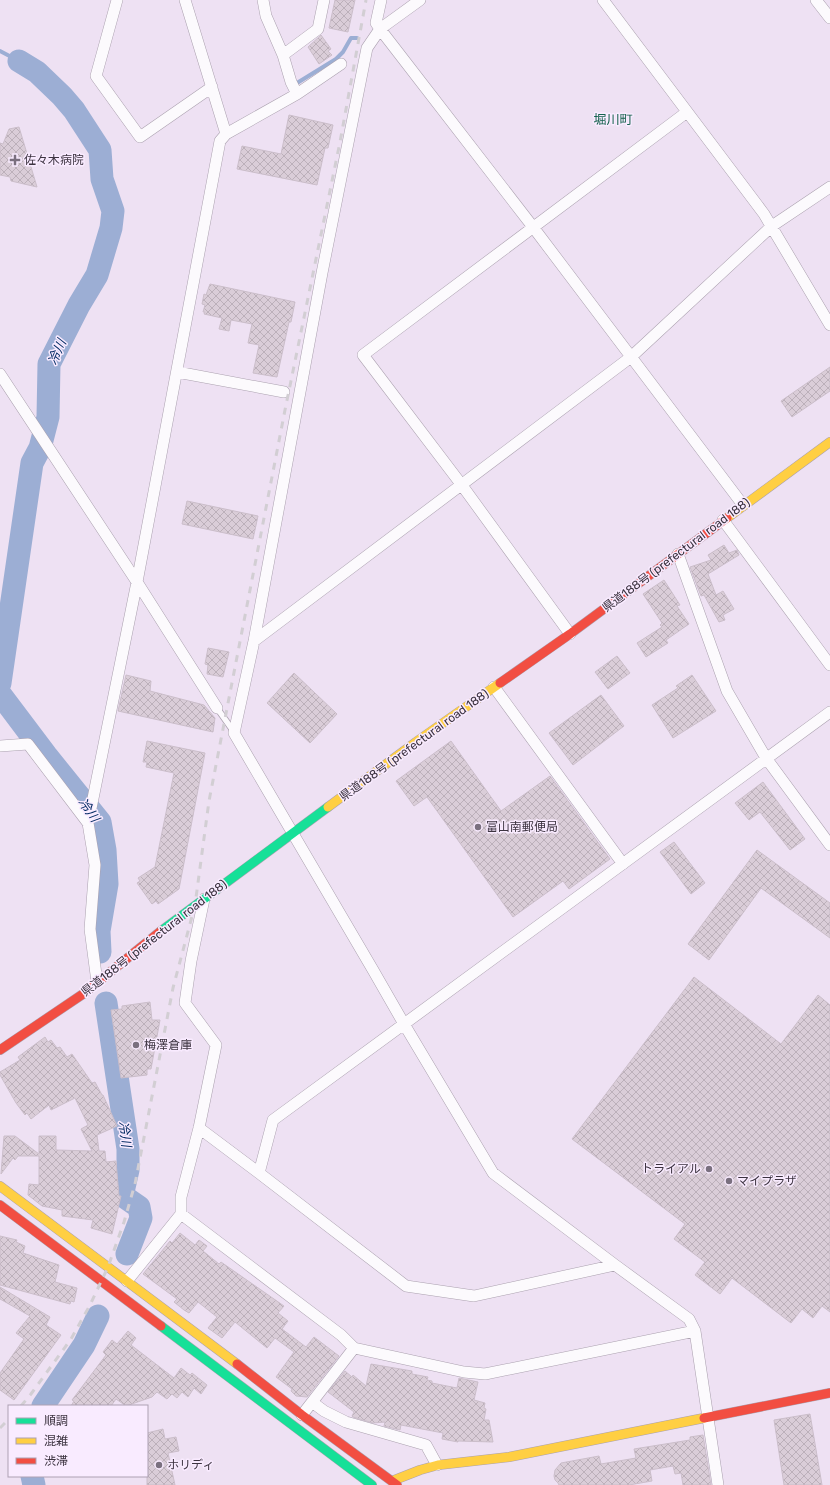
<svg xmlns="http://www.w3.org/2000/svg" width="830" height="1485" font-family="Rubik,'Noto Sans JP',sans-serif">
  <defs>
    <pattern id="building-cross-hatch" width="8" height="8" patternUnits="userSpaceOnUse"><rect width="8" height="8" fill="#dacdd8"/><path d="M0 0l8 8M0 8l8-8" fill="none" stroke="#bcb0ba"/></pattern>
  </defs>
  <rect width="100%" height="100%" fill="#eee1f3"/>
  <g fill="none" stroke-linecap="round" stroke-linejoin="round">
    <path stroke="#9caed4" stroke-width="4" d="M 0,51 L 19,61
      M 297,83 L 336,59 L 343,52 L 351,38 L 357,38"/>
    <path stroke="#9caed4" stroke-width="23" d="M 0,683 L 32,463 L 40,448 L 48,417 L 49,364 L 79,305 L 97,275 L 111,228 L 113,211 L 102,179 L 100,150 L 74,110 L 62,96 L 37,72 L 19,61
      M 0,694 L 46,755 L 100,822 L 105,850 L 107,884 L 99,931 L 100,952
      M 106,1003 L 128,1149 L 128,1170 L 123,1192 L 126,1198 L 139,1207 L 141,1218 L 127,1254
      M 43,1406 L 84,1345 L 98,1316
      M 32,1476 L 34,1485"/>
  </g>
  <path fill="url(#building-cross-hatch)" stroke="#cbbeca" d="M 335,0 L 355,0 L 348,32 L 329,28 Z
    M 321,35 L 331,49 L 328,51 L 332,55 L 319,64 L 308,47 Z
    M 289,115 L 333,125 L 328,148 L 325,148 L 317,185 L 237,169 L 242,146 L 281,154 Z
    M 19,127 L 37,187 L 11,181 L 10,177 L 0,175 L 0,143 L 3,144 L 9,129 Z
    M 210,284 L 295,302 L 291,322 L 289,322 L 277,377 L 253,373 L 259,345 L 248,343 L 252,324 L 231,320 L 229,331 L 219,329 L 222,318 L 204,314 L 205,312 L 203,312 L 205,305 L 202,304 L 204,294 L 206,295 Z
    M 830,367 L 830,391 L 792,417 L 781,401 Z
    M 187,501 L 258,516 L 253,539 L 182,524 Z
    M 724,545 L 729,553 L 737,550 L 739,555 L 708,574 L 716,595 L 723,591 L 734,609 L 723,615 L 725,620 L 719,622 L 704,595 L 701,596 L 690,567 L 711,560 L 708,555 Z
    M 664,580 L 680,605 L 677,606 L 689,624 L 666,640 L 668,643 L 646,657 L 637,643 L 662,627 L 660,625 L 662,623 L 643,594 Z
    M 208,648 L 229,652 L 223,677 L 207,674 L 208,665 L 205,664 Z
    M 617,656 L 630,673 L 608,689 L 595,672 Z
    M 294,673 L 337,714 L 310,743 L 267,703 Z
    M 126,675 L 151,681 L 150,691 L 204,705 L 215,718 L 213,732 L 118,711 Z
    M 692,675 L 716,711 L 673,738 L 652,705 L 678,688 L 676,686 Z
    M 601,695 L 624,726 L 573,765 L 549,733 Z
    M 147,741 L 205,753 L 179,889 L 158,904 L 156,901 L 152,904 L 137,883 L 140,881 L 138,878 L 155,867 L 174,773 L 146,767 L 147,762 L 143,762 Z
    M 451,741 L 501,811 L 550,776 L 610,859 L 569,889 L 563,881 L 513,917 L 427,797 L 414,806 L 396,781 Z
    M 763,782 L 805,839 L 790,850 L 760,812 L 749,820 L 735,803 Z
    M 674,842 L 705,883 L 691,894 L 660,852 Z
    M 757,850 L 830,903 L 830,938 L 761,888 L 709,960 L 688,944 Z
    M 694,977 L 781,1044 L 818,995 L 830,1005 L 830,1312 L 822,1306 L 813,1318 L 802,1309 L 791,1323 L 732,1278 L 720,1294 L 695,1275 L 705,1262 L 674,1239 L 685,1224 L 572,1139 Z
    M 150,1002 L 152,1020 L 160,1020 L 151,1069 L 147,1069 L 147,1075 L 121,1078 L 111,1010 L 122,1009 L 122,1006 Z
    M 45,1037 L 48,1042 L 51,1040 L 57,1048 L 60,1047 L 67,1057 L 72,1054 L 92,1083 L 95,1082 L 102,1095 L 103,1095 L 117,1126 L 97,1135 L 99,1151 L 105,1151 L 106,1162 L 116,1161 L 119,1196 L 121,1196 L 112,1234 L 91,1228 L 93,1220 L 62,1216 L 62,1210 L 42,1206 L 28,1195 L 29,1184 L 39,1185 L 39,1156 L 18,1156 L 15,1160 L 13,1158 L 1,1174 L 4,1136 L 15,1136 L 39,1154 L 39,1136 L 56,1136 L 56,1150 L 92,1151 L 81,1129 L 88,1125 L 75,1098 L 51,1110 L 49,1105 L 31,1119 L 27,1113 L 25,1115 L 16,1103 L 0,1075 L 0,1072 L 20,1060 L 18,1057 Z
    M 180,1233 L 195,1245 L 199,1240 L 207,1246 L 203,1251 L 219,1264 L 221,1262 L 284,1306 L 278,1313 L 288,1321 L 282,1329 L 306,1347 L 314,1337 L 339,1356 L 307,1397 L 296,1396 L 291,1391 L 292,1389 L 276,1377 L 294,1352 L 275,1338 L 267,1348 L 235,1322 L 222,1338 L 208,1328 L 217,1317 L 198,1302 L 189,1313 L 184,1310 L 174,1302 L 177,1299 L 143,1274 L 170,1241 L 172,1243 Z
    M 0,1236 L 17,1240 L 16,1242 L 25,1246 L 23,1253 L 59,1265 L 55,1282 L 77,1288 L 74,1302 L 71,1301 L 70,1304 L 0,1285 Z
    M 0,1287 L 50,1317 L 46,1325 L 61,1335 L 14,1400 L 0,1390 L 0,1373 L 24,1339 L 16,1333 L 30,1316 L 0,1299 Z
    M 128,1331 L 136,1338 L 131,1345 L 174,1378 L 181,1368 L 190,1375 L 192,1373 L 207,1385 L 201,1394 L 194,1388 L 188,1397 L 182,1392 L 177,1398 L 172,1394 L 167,1399 L 157,1392 L 152,1397 L 126,1406 L 116,1399 L 111,1406 L 71,1406 L 74,1401 L 72,1400 L 106,1355 L 103,1352 L 112,1340 L 117,1344 Z
    M 371,1364 L 412,1371 L 412,1374 L 428,1377 L 427,1380 L 432,1381 L 432,1383 L 457,1388 L 459,1378 L 478,1382 L 474,1400 L 485,1403 L 484,1408 L 486,1409 L 484,1420 L 489,1420 L 493,1442 L 458,1441 L 458,1442 L 442,1439 L 443,1433 L 401,1425 L 400,1430 L 384,1426 L 385,1422 L 373,1423 L 353,1417 L 352,1416 L 354,1412 L 328,1392 L 345,1371 L 352,1377 L 353,1375 L 366,1386 Z
    M 810,1414 L 822,1485 L 784,1485 L 774,1420 Z
    M 163,1429 L 165,1439 L 176,1437 L 179,1451 L 168,1453 L 175,1485 L 147,1485 L 147,1433 Z
    M 703,1435 L 711,1485 L 683,1485 L 681,1473 L 675,1474 L 673,1466 L 650,1470 L 652,1481 L 629,1485 L 559,1485 L 558,1483 L 555,1480 L 554,1476 L 555,1470 L 561,1463 L 599,1456 L 601,1464 L 636,1458 L 634,1449 L 690,1440 L 690,1437 Z"/>
  <g fill="none" stroke-linecap="round" stroke-linejoin="round">
    <defs>
      <path id="lane" d="M 217,708 L 234,732"/>
      <path id="street" d="M 117,0 L 96,76 L 140,137 L 212,87
        M 185,0 L 226,134
        M 381,0 L 376,23 L 380,29 L 533,227 L 743,505
        M 420,0 L 380,29 L 367,48 L 322,273 L 254,641 L 234,733 L 373,970 L 404,1024 L 493,1173 L 615,1265 L 689,1319 L 695,1331 L 718,1485
        M 603,0 L 764,214 L 830,325
        M 816,0 L 830,18
        M 283,55 L 318,29 L 324,0
        M 297,94 L 341,64
        M 177,372 L 284,392
        M 0,374 L 137,582 L 217,708
        M 723,520 L 830,665
        M 678,554 L 727,691 L 766,758 L 830,845
        M 570,634 L 461,484 L 363,355 L 687,112
        M 254,641 L 631,357 L 772,226 L 830,187
        M 494,687 L 623,864
        M 0,746 L 28,744 L 88,823
        M 97,982 L 90,929 L 95,865 L 88,823 L 137,582 L 220,141 L 226,134 L 297,94 L 291,82 L 283,55 L 266,16 L 263,0
        M 199,1128 L 259,1173 L 406,1286 L 474,1296 L 615,1265
        M 259,1173 L 273,1120 L 830,712
        M 181,1214 L 341,1335 L 354,1348 L 464,1372 L 485,1374 L 695,1331
        M 127,1281 L 181,1214 L 181,1197 L 199,1128 L 216,1045 L 185,1003 L 191,961 L 204,899
        M 312,1402 L 324,1411 L 346,1422 L 426,1445 L 437,1465
        M 302,1415 L 354,1348"/>
      <path id="fast" d="M 161,931 L 328,807
        M 161,1326 L 372,1485"/>
      <path id="slow" d="M 727,518 L 830,442
        M 328,807 L 416,742 L 500,683
        M 0,1186 L 237,1364
        M 392,1481 L 420,1470 L 438,1465 L 509,1457 L 704,1418"/>
      <path id="jam" d="M 500,683 L 570,634 L 727,518
        M 0,1050 L 83,994 L 161,931
        M 0,1205 L 161,1326
        M 237,1364 L 302,1415 L 397,1485
        M 704,1418 L 830,1393"/>
    </defs>
    <use href="#lane" stroke="#aba1af" stroke-width="7"/>
    <use href="#street" stroke="#aba1af" stroke-width="12"/>
    <use href="#fast" stroke="#aba1af" stroke-width="10"/>
    <use href="#slow" stroke="#aba1af" stroke-width="10"/>
    <use href="#jam" stroke="#aba1af" stroke-width="10"/>
    <use href="#lane" stroke="#fcfafd" stroke-width="5.5"/>
    <use href="#street" stroke="#fcfafd" stroke-width="11"/>
    <use href="#fast" stroke="#16e098" stroke-width="9"/>
    <use href="#slow" stroke="#ffcf43" stroke-width="9"/>
    <use href="#jam" stroke="#f24e42" stroke-width="9"/>
    <path stroke="#d2ced3" stroke-width="3" stroke-dasharray="7 7" stroke-linecap="butt" d="M 21,1406 L 31,1394 L 71,1339 L 90,1305 L 108,1267 L 124,1222 L 135,1184 L 173,988 L 195,905 L 209,801 L 285,410 L 340,142 L 366,0
      M 0,1428 L 9,1419"/>
  </g>
  <g fill="#7a707f" stroke="#f9ebff" stroke-width="1.5">
    <path d="M13 154h4v4h4v4h-4v4h-4v-4h-4v-4h4z"/>
    <circle cx="478" cy="827" r="4"/>
    <circle cx="136" cy="1045" r="4"/>
    <circle cx="709" cy="1169" r="4"/>
    <circle cx="729" cy="1181" r="4"/>
    <circle cx="159" cy="1465" r="4"/>
  </g>
  <g text-anchor="middle" dominant-baseline="central" stroke-width="3" stroke-linejoin="round" paint-order="stroke">
    <g font-size="12" fill="#3c3340" stroke="#f9ebff" text-anchor="start">
      <text x="24" y="160">佐々木病院</text>
      <text x="486" y="827">富山南郵便局</text>
      <text x="144" y="1045">梅澤倉庫</text>
      <text x="701" y="1169" text-anchor="end">トライアル</text>
      <text x="737" y="1181">マイプラザ</text>
      <text x="167" y="1465">ホリディ</text>
    </g>
    <g font-size="12" fill="#3c3340" stroke="#f9ebff">
      <text transform="translate(676 555) rotate(-37)">県道188号 (prefectural road 188)</text>
      <text transform="translate(414 745) rotate(-36)">県道188号 (prefectural road 188)</text>
      <text transform="translate(154 938) rotate(-38)">県道188号 (prefectural road 188)</text>
    </g>
    <g font-size="13" fill="#15624d" stroke="#f9ebff">
      <text x="613" y="119">堀川町</text>
    </g>
    <g font-size="13" font-style="italic" fill="#062d65" stroke="#f9ebff">
      <text transform="translate(57 352) rotate(-66)">冷川</text>
      <text transform="translate(89 810) rotate(55)">冷川</text>
      <text transform="translate(125 1134) rotate(82)">冷川</text>
    </g>
  </g>
  <rect x="8" y="1405" width="140" height="72" fill="#f9ebff" stroke="#ada1b3"/>
  <rect x="16" y="1418" width="20" height="6" fill="#16e098" stroke="#ada1b3"/>
  <text x="44" y="1425" font-size="12" fill="#3c3340">順調</text>
  <rect x="16" y="1438" width="20" height="6" fill="#ffcf43" stroke="#ada1b3"/>
  <text x="44" y="1445" font-size="12" fill="#3c3340">混雑</text>
  <rect x="16" y="1458" width="20" height="6" fill="#f24e42" stroke="#ada1b3"/>
  <text x="44" y="1465" font-size="12" fill="#3c3340">渋滞</text>
</svg>
